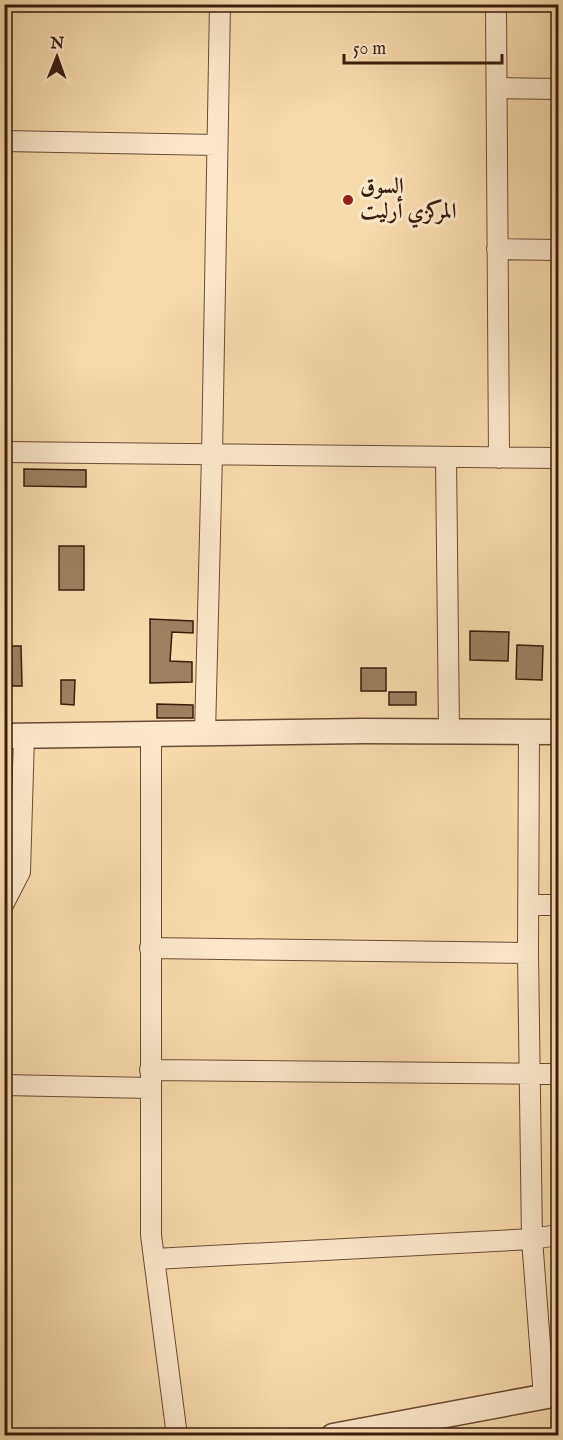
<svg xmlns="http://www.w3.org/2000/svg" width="563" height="1440" font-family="'IM FELL English',Amiri,serif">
  <rect width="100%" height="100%" fill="#f8dbab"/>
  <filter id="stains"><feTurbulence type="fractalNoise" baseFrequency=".00333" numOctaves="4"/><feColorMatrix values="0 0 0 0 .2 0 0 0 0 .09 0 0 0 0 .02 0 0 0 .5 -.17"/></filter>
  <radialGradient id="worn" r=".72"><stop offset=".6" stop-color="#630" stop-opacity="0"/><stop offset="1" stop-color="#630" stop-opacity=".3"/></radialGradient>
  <path fill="#9d805e" stroke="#3a1d0b" stroke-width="1.5" d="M 4,184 L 7,184 L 6,220 L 4,220 Z
    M 24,469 L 86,470 L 86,487 L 24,486 Z
    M 59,546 L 84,546 L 84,590 L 59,590 Z
    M 150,619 L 193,621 L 193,633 L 172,632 L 170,661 L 192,662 L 192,682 L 150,683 Z
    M 470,631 L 509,632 L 508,661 L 470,660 Z
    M 517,645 L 543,646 L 542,680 L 516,679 Z
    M 11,646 L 21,646 L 22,686 L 12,686 Z
    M 361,668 L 386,668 L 386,691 L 361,691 Z
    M 61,680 L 75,680 L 74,705 L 61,704 Z
    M 389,692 L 416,692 L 416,705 L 389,705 Z
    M 157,704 L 193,705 L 193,718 L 157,718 Z"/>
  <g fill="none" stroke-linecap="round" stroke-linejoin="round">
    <defs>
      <path id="minor" d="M 496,4 L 499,458
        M 497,88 L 558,89
        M 4,141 L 217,145
        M 497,249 L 558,250
        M 4,452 L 558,458
        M 446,457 L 449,731
        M 529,732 L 528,953 L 532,1239 L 544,1397
        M 151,733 L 151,1235 L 177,1436
        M 205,733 L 212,455 L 220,4
        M 4,903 L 20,872 L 24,736
        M 528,905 L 558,905
        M 150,948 L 528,953
        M 150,1070 L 558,1074
        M 4,1085 L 150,1088
        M 154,1259 L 532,1239 L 558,1235"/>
      <path id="tertiary" d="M 4,736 L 363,731 L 558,732
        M 333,1436 L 558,1394"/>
    </defs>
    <use href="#minor" stroke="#6a4c33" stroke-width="22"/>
    <use href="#tertiary" stroke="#6a4c33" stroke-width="27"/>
    <use href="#minor" stroke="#fae8c8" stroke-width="20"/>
    <use href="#tertiary" stroke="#fae8c8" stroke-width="24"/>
  </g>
  <circle fill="#8f2418" stroke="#fae8c8" stroke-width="2" cx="348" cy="200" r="6"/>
  <g text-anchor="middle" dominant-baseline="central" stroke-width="6" stroke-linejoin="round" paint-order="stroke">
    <g font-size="22" font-weight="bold" fill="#3a1d0b" stroke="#fae8c8" text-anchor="start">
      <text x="360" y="187">السوق<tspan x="360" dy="25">المركزي أرليت</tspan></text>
    </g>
  </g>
  <rect width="563" height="1440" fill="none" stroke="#f8dbab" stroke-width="24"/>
  <rect x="6" y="6" width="551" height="1428" fill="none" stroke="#3a1d0b" stroke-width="3"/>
  <rect x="12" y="12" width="539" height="1416" fill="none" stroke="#3a1d0b" stroke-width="1.5"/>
  <g transform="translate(57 57) rotate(1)" stroke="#fae8c8" stroke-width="4.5" paint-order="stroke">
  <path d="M0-4.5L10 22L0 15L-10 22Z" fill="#3a1d0b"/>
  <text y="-9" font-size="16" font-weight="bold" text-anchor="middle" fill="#3a1d0b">N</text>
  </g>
  <path d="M344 54v9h158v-9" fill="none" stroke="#3a1d0b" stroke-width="3"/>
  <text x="353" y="54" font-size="18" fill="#3a1d0b" stroke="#fae8c8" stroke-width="4.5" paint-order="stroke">50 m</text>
  <rect width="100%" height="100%" filter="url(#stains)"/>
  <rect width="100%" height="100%" fill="url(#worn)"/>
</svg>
